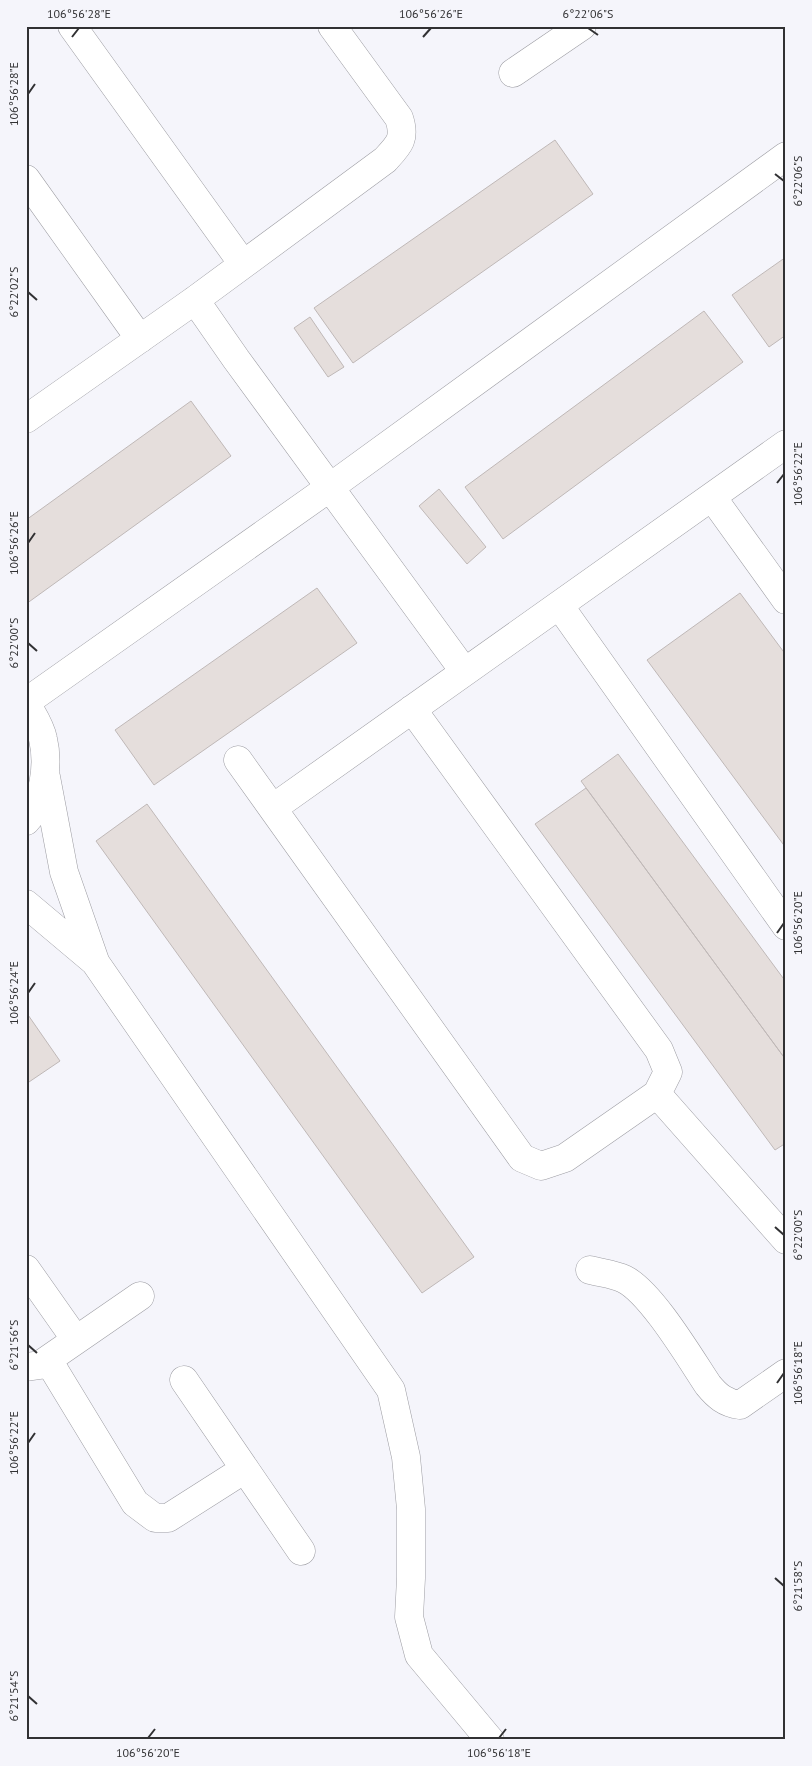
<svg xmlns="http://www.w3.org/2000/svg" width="812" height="1766" font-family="'PT Sans',sans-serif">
  <rect width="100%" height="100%" fill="#f5f5fb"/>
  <path fill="#e5dedc" stroke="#bfb8b7" d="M 555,140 L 593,194 L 353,363 L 314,308 Z
    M 786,257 L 786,335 L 769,347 L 732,295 Z
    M 704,311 L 743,362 L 503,539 L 465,487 Z
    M 310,317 L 344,367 L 328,377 L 294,328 Z
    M 191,401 L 231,456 L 26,604 L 26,520 Z
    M 439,489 L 486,547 L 467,564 L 419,506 Z
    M 317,588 L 357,643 L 154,785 L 115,730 Z
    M 740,593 L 786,655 L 786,848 L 647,660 Z
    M 618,754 L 786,982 L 786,1060 L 581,781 Z
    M 586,788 L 786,1060 L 786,1143 L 775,1150 L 535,824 Z
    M 147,804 L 474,1257 L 422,1293 L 96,841 Z
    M 26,1012 L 60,1061 L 26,1084 Z"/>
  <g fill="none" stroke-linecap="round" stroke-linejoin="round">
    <defs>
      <path id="minor" d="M 72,26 L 243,264
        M 513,73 L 582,26
        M 26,179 L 140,339
        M 195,300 L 236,359 L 464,671
        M 26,419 L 195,300 L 385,160 C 399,145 406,139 399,118 L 332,26
        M 712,497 L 786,600
        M 559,605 L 786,926
        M 26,702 L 329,488 L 786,156
        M 26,703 C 32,714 41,727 43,739 C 49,764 44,802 26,821
        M 238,760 L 522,1158 L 541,1166 L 565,1158 L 657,1094 L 668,1072 L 659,1050 L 412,709
        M 46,777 L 64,872 L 95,961
        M 273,808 L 786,444
        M 26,904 L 95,962 L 391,1390 L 406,1457 L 411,1509 L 411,1578 L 409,1617 L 419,1655 L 490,1740
        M 657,1094 L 786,1240
        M 26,1269 L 76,1340
        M 590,1270 C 601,1273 614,1274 624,1279 C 651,1292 690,1358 708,1385 C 717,1396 725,1403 740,1405 L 786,1373
        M 48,1360 L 135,1503 L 155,1518 L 168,1518 L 245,1469
        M 26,1367 L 40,1365 L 140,1296
        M 184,1380 L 301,1551"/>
    </defs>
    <use href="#minor" stroke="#9d9da3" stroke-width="29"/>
    <use href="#minor" stroke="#fff" stroke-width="28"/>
  </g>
  <path fill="none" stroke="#313133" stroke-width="2" d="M 588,28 L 598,35M 72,37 L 79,28M 423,37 L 431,28M 28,94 L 35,84M 775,174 L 784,181M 28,292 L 37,300M 777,483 L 784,474M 28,543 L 35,533M 28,643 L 37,651M 777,933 L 784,923M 28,993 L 35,983M 775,1227 L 784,1235M 28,1345 L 37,1353M 777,1383 L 784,1373M 28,1443 L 35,1433M 775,1578 L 784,1586M 28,1696 L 37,1704M 148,1738 L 155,1729M 499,1738 L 506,1729"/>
  <rect width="812" height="1766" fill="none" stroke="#f5f5fb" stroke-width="55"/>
  <rect x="28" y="28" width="756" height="1710" fill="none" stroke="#313133" stroke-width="2"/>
  <g font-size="12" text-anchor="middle" fill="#313133">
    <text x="79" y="18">106°56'28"E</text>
    <text x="431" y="18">106°56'26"E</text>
    <text x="588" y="18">6°22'06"S</text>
    <text transform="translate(14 94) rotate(-90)" y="4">106°56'28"E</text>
    <text transform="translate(798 181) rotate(-90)" y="4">6°22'06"S</text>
    <text transform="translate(14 292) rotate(-90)" y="4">6°22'02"S</text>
    <text transform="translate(798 474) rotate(-90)" y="4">106°56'22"E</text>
    <text transform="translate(14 543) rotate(-90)" y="4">106°56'26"E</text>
    <text transform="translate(14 643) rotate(-90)" y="4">6°22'00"S</text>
    <text transform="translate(798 923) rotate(-90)" y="4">106°56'20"E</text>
    <text transform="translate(14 993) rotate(-90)" y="4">106°56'24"E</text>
    <text transform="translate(798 1235) rotate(-90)" y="4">6°22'00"S</text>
    <text transform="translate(14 1345) rotate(-90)" y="4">6°21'56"S</text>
    <text transform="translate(798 1373) rotate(-90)" y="4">106°56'18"E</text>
    <text transform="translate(14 1443) rotate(-90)" y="4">106°56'22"E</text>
    <text transform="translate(798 1586) rotate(-90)" y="4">6°21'58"S</text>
    <text transform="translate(14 1696) rotate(-90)" y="4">6°21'54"S</text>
    <text x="148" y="1757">106°56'20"E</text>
    <text x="499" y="1757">106°56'18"E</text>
  </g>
</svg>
